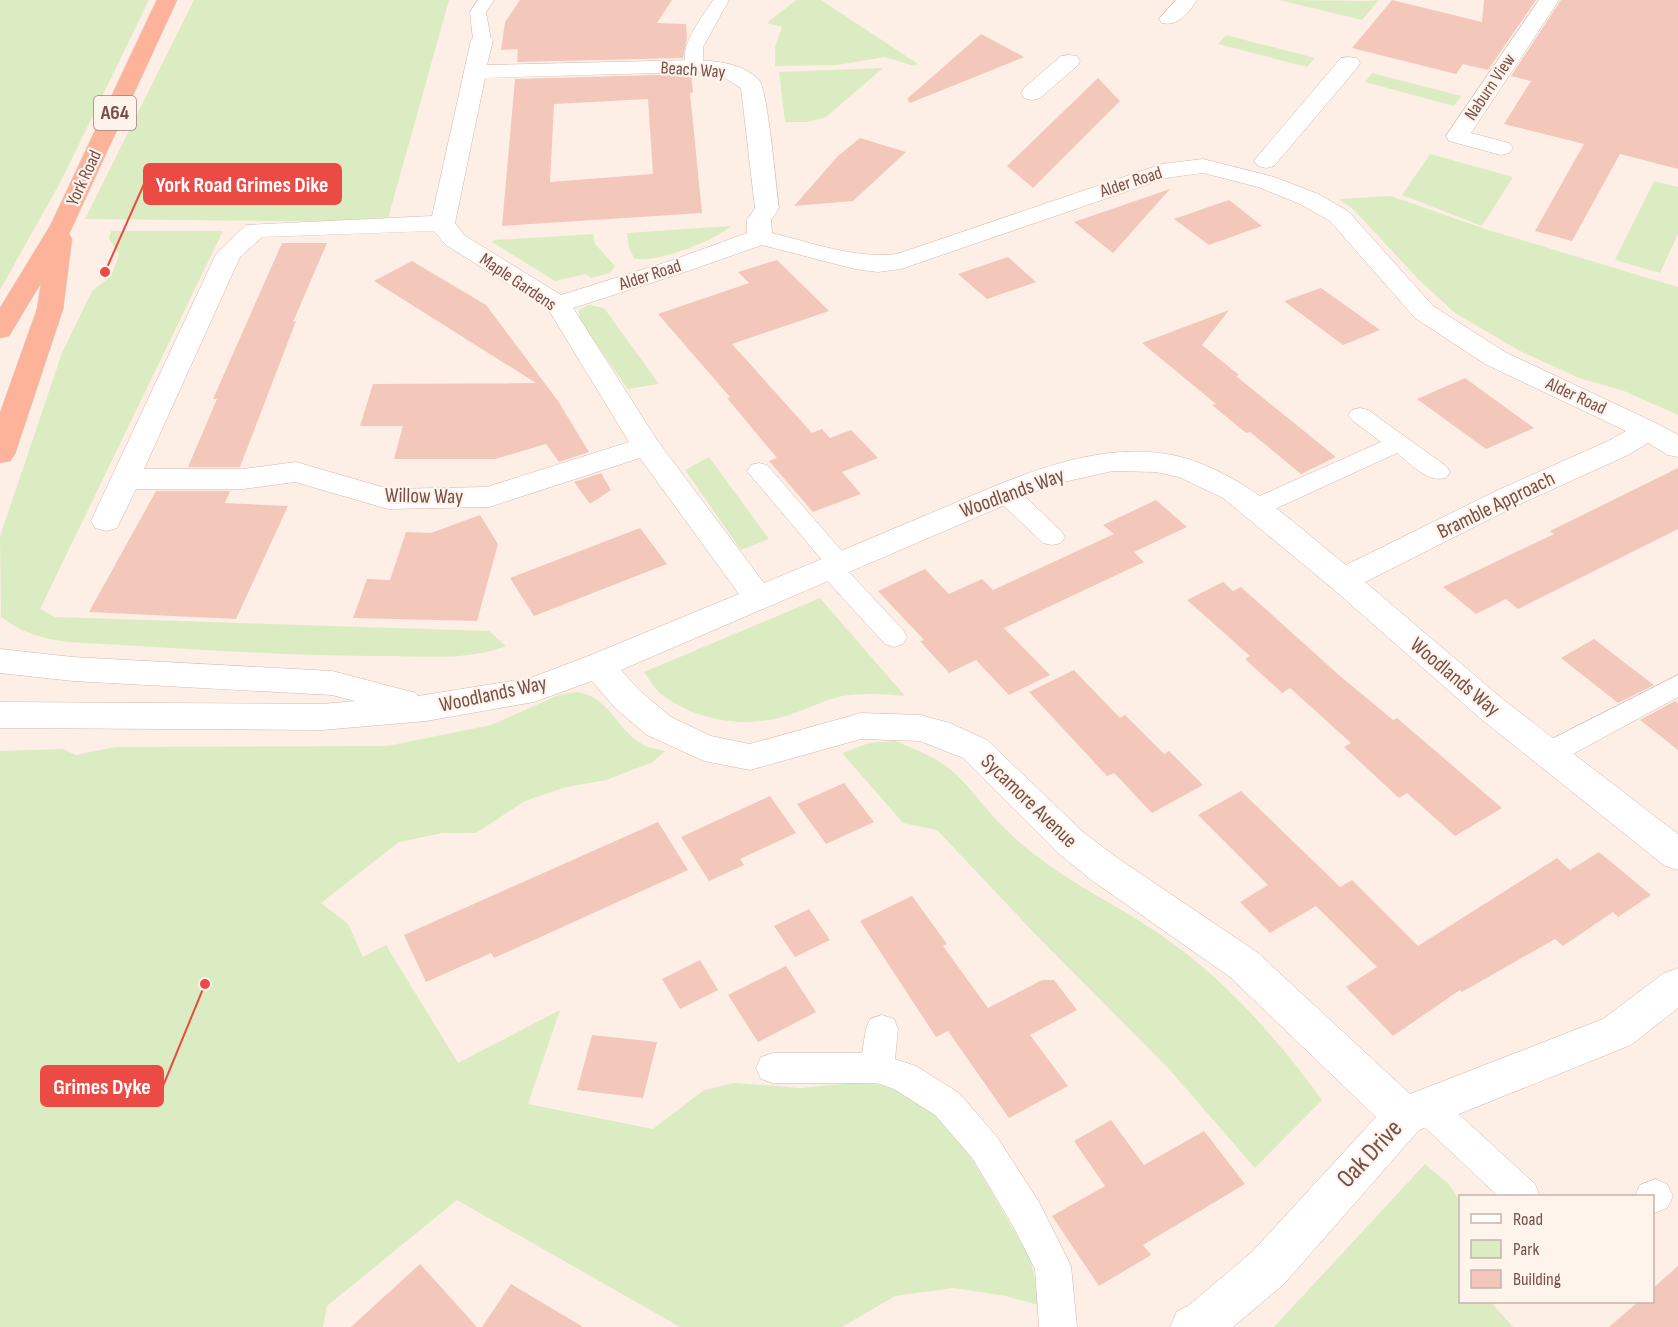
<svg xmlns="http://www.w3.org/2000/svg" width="1678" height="1327" font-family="'Sofia Sans Condensed',sans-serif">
  <rect width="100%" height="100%" fill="#fdefe5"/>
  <path fill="#dbecc2" d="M 0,0 L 149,0 L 61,181 L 0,290 Z
    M 194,0 L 449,0 L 387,222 L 85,219 Z
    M 796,0 L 821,0 L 918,64 L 914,66 L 885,57 L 837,65 L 775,66 L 775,47 L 782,27 L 767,23 Z
    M 1279,0 L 1369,1 L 1379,0 L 1362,20 Z
    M 1226,35 L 1315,58 L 1307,67 L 1218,44 Z
    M 883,68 L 826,117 L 808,122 L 785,122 L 779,72 Z
    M 1372,73 L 1461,96 L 1454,106 L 1365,82 Z
    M 1430,154 L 1513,177 L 1482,226 L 1402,195 Z
    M 1654,181 L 1678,187 L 1678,234 L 1660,273 L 1615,260 Z
    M 1391,196 L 1485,229 L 1678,287 L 1678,415 L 1624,391 L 1579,378 L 1520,351 L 1455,313 L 1419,280 L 1354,210 L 1339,199 Z
    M 731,226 C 714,241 656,264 634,258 L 629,248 L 627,233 Z
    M 111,231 L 223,231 L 40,609 L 55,617 L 489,631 L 506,646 C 468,661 425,656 385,656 C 280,656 175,648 70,642 C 43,639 24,634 1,617 L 0,536 L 62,353 L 92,291 L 111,276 L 119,255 L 109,238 Z
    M 593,234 L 595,244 L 615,266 L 610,273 L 591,278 L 586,274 L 555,281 L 492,242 L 494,240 Z
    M 589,305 L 604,308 L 659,384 L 628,389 L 579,320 L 579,310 Z
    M 709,457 L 769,539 L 741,550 L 685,470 Z
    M 820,598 L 905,696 C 886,694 868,693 849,695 C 825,698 803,712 779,718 C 740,728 693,719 661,694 C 654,688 649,679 644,672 Z
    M 577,692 C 610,697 616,729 642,744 C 648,748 658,749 665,751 L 653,762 L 606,780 L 566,787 L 525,801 L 476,833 L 443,833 L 399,842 L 321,903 L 348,924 L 363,957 L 386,945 L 458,1063 L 560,1010 L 528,1104 L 653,1129 L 704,1090 L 734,1083 L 800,1088 L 854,1083 L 882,1085 L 908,1094 L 935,1112 L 961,1142 L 977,1167 L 1030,1258 L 1041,1306 L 1006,1296 L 954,1288 L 895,1296 L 842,1327 L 680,1327 L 457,1200 L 327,1306 L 323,1327 L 0,1327 L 0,751 L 63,749 L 76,755 L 116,747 L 387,746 L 491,725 L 559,695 Z
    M 895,741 C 915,749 935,757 951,770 C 967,783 978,800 991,814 C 1004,829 1019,842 1034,854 C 1074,886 1119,906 1161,935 C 1225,979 1276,1037 1322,1100 L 1255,1168 L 1169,1069 L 1037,936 L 937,830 L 903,823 L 842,753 L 869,743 Z
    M 1425,1164 L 1449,1184 L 1460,1201 L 1460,1302 L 1491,1302 L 1513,1327 L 1274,1327 Z"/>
  <path fill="#f4c7bb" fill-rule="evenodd" d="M 520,0 L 672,0 L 657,23 L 686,24 L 687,38 L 683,58 L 517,62 L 518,49 L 501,50 L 505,22 Z
    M 1392,0 L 1482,22 L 1484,0 L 1536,0 L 1488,70 L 1463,64 L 1456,74 L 1352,48 Z
    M 1561,0 L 1678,0 L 1678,169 L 1620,154 L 1572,241 L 1535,231 L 1584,144 L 1504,124 L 1531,81 L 1511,76 Z
    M 981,34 L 1024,57 L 910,103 L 907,99 Z
    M 691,74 L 693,92 L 690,93 L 702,213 L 502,226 L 515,79 ZM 648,99 L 653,174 L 550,182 L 554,104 Z
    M 1098,78 L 1120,101 L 1033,188 L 1007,166 Z
    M 860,138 L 906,152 L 853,201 L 794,206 L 838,156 Z
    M 1170,189 L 1113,253 L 1074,222 Z
    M 1229,200 L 1262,226 L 1209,245 L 1174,219 Z
    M 282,243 L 327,243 L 293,322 L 296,321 L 240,467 L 188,467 L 217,399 L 213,399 Z
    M 1008,257 L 1036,282 L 987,299 L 958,274 Z
    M 777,260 L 829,311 L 732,344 L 812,433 L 822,429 L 830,438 L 851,430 L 878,458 L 842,472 L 861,494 L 813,512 L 769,461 L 777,458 L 727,398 L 730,397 L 658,314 L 749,283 L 738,272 Z
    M 412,261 L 486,305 L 558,401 L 589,452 L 559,462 L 546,444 L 495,459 L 394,459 L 403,426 L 360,426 L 373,384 L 536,383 L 374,281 Z
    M 1321,288 L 1380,330 L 1343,345 L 1284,301 Z
    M 1229,310 L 1202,345 L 1239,375 L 1236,376 L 1336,457 L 1301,474 L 1250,432 L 1246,433 L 1212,405 L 1216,404 L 1142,343 Z
    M 1465,378 L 1534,428 L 1486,449 L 1417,399 Z
    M 1678,468 L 1678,529 L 1518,609 L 1506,599 L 1476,614 L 1443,587 L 1554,534 L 1550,531 Z
    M 601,473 L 611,490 L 590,504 L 574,482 Z
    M 156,491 L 230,491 L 225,503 L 288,506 L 236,619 L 89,612 Z
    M 1156,500 L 1187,527 L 1134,552 L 1144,562 L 1004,628 L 1050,675 L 1009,695 L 976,660 L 949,673 L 920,641 L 924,640 L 878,591 L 925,569 L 949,594 L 982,579 L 993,590 L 1114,534 L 1103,525 Z
    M 480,515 L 498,544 L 477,621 L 353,618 L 367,579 L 390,580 L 406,532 L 431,533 Z
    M 640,528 L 667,564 L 534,616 L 510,578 Z
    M 1223,582 L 1233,591 L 1241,587 L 1340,676 L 1393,720 L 1397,718 L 1502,808 L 1455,836 L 1407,793 L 1399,798 L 1344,747 L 1351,743 L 1290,688 L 1282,693 L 1245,659 L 1250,656 L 1187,600 Z
    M 1594,639 L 1625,663 L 1654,685 L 1618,703 L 1561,658 Z
    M 1074,670 L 1120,718 L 1125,715 L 1164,754 L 1169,751 L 1203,785 L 1152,813 L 1114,773 L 1107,776 L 1029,692 Z
    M 1675,701 L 1678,703 L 1678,750 L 1640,720 Z
    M 844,783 L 874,822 L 826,844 L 797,804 Z
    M 1241,791 L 1340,887 L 1352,880 L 1418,946 L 1557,858 L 1570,870 L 1599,852 L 1651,895 L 1618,917 L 1613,912 L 1563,946 L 1555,939 L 1462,992 L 1460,990 L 1393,1036 L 1346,987 L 1377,967 L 1316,906 L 1270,933 L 1240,902 L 1268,885 L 1198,815 Z
    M 770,796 L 796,833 L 740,859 L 744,865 L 709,881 L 681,837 Z
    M 658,822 L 688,870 L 494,958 L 491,953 L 426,982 L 404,935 Z
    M 912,896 L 947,944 L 943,946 L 988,1008 L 1042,980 L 1054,980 L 1077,1010 L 1030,1035 L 1068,1086 L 1009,1118 L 948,1031 L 936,1037 L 860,921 Z
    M 809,909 L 830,940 L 795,957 L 774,926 Z
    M 700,960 L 718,990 L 680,1009 L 662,979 Z
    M 786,966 L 816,1012 L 758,1042 L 728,995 Z
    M 592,1035 L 657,1042 L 643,1098 L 577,1090 Z
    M 1111,1120 L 1144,1165 L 1204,1131 L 1245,1184 L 1143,1245 L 1151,1255 L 1099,1286 L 1052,1216 L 1105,1186 L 1074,1141 Z
    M 420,1264 L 477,1327 L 351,1327 Z
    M 1678,1266 L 1678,1327 L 1609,1327 L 1638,1302 L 1653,1302 L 1653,1288 Z
    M 511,1284 L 583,1327 L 482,1327 Z"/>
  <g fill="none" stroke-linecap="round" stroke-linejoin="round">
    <defs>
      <path id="service" d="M 478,0 L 494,0 L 486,12 L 491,40 L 488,44 L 476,44 L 473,40 L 470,12 Z
        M 713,0 L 729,0 L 703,47 L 703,66 L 700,70 L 688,70 C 675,49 703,17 713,0 Z
        M 1360,408 L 1368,410 L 1446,466 L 1450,472 L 1446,478 C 1427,483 1411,464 1397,453 L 1264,514 L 1255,516 L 1246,514 L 1243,508 L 1246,502 L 1381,442 L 1352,420 L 1348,415 L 1352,410 Z
        M 759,463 L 767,465 L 847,557 L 851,563 L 846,569 L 903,630 L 907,637 L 903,644 L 894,647 L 885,644 L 820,573 L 816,567 L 822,560 L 747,471 L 751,465 Z
        M 1006,485 L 1015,487 L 1061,531 L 1065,537 L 1061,543 L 1052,545 L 1043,543 L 997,499 L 994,493 L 997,487 Z
        M 1678,675 L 1678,697 L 1560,761 L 1550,764 L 1540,761 L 1536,753 L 1540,745 Z
        M 882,1015 L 894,1019 L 898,1029 L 895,1059 L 916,1066 L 959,1093 L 997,1137 L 1039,1202 L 1071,1266 L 1077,1327 L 1039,1327 L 1035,1269 L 1013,1226 L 973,1159 L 935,1115 L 894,1089 L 877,1083 L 773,1083 L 761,1079 L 756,1068 L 761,1057 L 773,1053 L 862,1053 L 866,1029 L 870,1019 Z
        M 1427,1091 L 1439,1096 L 1535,1184 L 1540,1196 L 1498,1196 L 1415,1118 L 1410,1107 L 1415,1096 Z
        M 1655,1179 L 1667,1184 L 1673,1196 L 1667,1208 L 1652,1214 L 1652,1196 L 1635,1196 L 1640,1185 Z"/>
      <path id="pedestrian" d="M 1069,55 L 1077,56 L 1080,61 L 1077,66 L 1040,98 L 1032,100 L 1024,98 L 1021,93 L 1024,88 L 1061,56 Z
        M 1349,57 L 1357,58 L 1360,63 L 1357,68 L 1274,166 L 1266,168 L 1258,166 L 1254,161 L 1258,156 L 1341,58 Z"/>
      <path id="minor" d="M 1176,0 L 1197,0 C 1189,12 1178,27 1162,23 L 1159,19 Z
        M 1539,0 L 1559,0 L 1471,133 L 1509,143 L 1513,148 L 1509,153 L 1501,155 L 1449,141 L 1446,136 Z
        M 482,34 L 489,36 L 493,40 L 487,65 L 694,60 C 717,61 742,63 759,80 C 768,91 776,187 779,208 L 771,220 L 772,233 C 813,243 855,259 897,254 L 1162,164 L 1203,159 L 1274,177 L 1318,194 L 1348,211 L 1433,306 L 1505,352 L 1658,424 L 1678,435 L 1678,457 L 1668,455 L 1648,443 L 1628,455 L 1518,505 L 1365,582 L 1505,701 L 1678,834 L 1678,870 L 1665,866 L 1481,719 L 1332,588 L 1223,498 L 1179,477 L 1156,472 L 1113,471 L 1054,484 L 621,670 L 639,690 L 671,717 L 711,736 L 750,744 L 861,713 L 920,715 L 950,723 L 987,740 L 1083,832 L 1116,857 L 1258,953 L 1410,1094 L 1603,1019 L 1664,973 L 1678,968 L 1678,1008 L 1631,1045 L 1419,1130 L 1284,1284 L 1233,1327 L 1170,1327 L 1177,1311 L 1188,1306 L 1252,1252 L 1376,1117 L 1230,977 L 1090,879 L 1057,852 L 963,758 L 920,741 L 861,739 L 750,770 L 704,761 L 647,735 L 615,708 L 592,681 L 534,702 L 426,721 L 322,730 L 0,728 L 0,702 L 322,704 L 355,701 L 332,695 L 73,681 L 0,673 L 0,649 L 73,657 L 332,671 L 416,693 L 418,696 L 530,678 L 586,657 L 739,594 L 640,458 L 489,507 L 388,509 L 295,482 L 243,489 L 136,489 L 117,528 L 106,531 L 95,528 L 91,521 L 216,254 L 246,225 L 432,216 L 471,40 L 475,36 ZM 694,72 L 720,75 L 741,88 L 755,208 L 747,220 L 747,233 L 670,261 L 561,295 L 464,235 L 455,223 L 485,78 ZM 1203,173 L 1258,187 L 1300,204 L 1330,221 L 1415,318 L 1485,364 L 1626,431 L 1608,441 L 1496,491 L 1346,565 C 1299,528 1254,483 1197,462 C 1107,429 1006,482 924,516 C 871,538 818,561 764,583 L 657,440 L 573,308 L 688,271 L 762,245 L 855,269 L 878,272 L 901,269 L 1166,178 ZM 434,231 L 446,245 L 548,309 L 629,442 L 487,487 L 389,489 L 296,462 L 243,469 L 144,469 L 240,257 L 262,237 Z"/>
      <path id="trunk" d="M 157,0 L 177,0 L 69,234 L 72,239 L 63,309 L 15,454 L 10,461 L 0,463 L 0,413 L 37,309 L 41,283 L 9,336 L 0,338 L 0,308 L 50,226 Z"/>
    </defs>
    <use href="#service" stroke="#d1b7ad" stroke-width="1"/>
    <use href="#pedestrian" stroke="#d1b7ad" stroke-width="1"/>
    <use href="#minor" stroke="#d1b7ad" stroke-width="1"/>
    <use href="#trunk" stroke="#d9cecc" stroke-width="1"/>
    <use href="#service" fill="#fff" fill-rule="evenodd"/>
    <use href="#pedestrian" fill="#fff" fill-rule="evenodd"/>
    <use href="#minor" fill="#fff" fill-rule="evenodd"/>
    <use href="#trunk" fill="#fcb39a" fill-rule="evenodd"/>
  </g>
  <g text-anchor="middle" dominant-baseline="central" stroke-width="4.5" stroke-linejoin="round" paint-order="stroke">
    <g font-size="18" fill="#775049" stroke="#fff4ec">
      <text transform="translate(693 70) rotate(4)">Beach Way</text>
      <text transform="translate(1490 87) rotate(-56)">Naburn View</text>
      <text transform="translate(84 178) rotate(-65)">York Road</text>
      <text transform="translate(1131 182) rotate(-18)">Alder Road</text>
      <text transform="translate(650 275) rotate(-18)">Alder Road</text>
      <text transform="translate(518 282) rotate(34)">Maple Gardens</text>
      <text transform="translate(1576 396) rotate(25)">Alder Road</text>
    </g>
    <rect fill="#fff4ec" stroke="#a0817a" stroke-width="1.5" x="94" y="96" width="42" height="34" rx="4.5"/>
    <g font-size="20" font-weight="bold" fill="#775049">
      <text x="115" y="113">A64</text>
    </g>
    <g font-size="21" fill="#775049" stroke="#fff4ec">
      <text transform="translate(1012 493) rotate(-20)">Woodlands Way</text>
      <text transform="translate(424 496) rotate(1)">Willow Way</text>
      <text transform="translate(1496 505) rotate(-26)">Bramble Approach</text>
      <text transform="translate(1455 677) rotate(40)">Woodlands Way</text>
      <text transform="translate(493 694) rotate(-12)">Woodlands Way</text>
      <text transform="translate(1029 801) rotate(44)">Sycamore Avenue</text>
    </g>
    <g font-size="26" fill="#775049" stroke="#fff4ec">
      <text transform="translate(1370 1154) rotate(-47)">Oak Drive</text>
    </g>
  </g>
  <path fill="none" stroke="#ec4a45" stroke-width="2" d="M105 272L144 184M205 984L163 1086"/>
  <g fill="#ec4a45" stroke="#fff4ec" stroke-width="2">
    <circle cx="105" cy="272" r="6"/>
    <circle cx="205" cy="984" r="6"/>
  </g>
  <g fill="#ec4a45" stroke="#ec4a45" stroke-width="2">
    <rect x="144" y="164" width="197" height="40" rx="6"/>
    <rect x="41" y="1066" width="122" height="40" rx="6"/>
  </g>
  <g font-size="22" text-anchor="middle" font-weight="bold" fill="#fff">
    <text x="242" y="192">York Road Grimes Dike</text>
    <text x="102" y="1094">Grimes Dyke</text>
  </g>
  <rect x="1459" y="1195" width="195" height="108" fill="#fff4ec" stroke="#c9b2ab" stroke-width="1.5"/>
  <rect x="1471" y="1214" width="30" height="9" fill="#ffffff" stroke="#c9b2ab" stroke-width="1.5"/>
  <text x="1513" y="1225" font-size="18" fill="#775049">Road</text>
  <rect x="1471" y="1240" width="30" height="18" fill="#dbecc2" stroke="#c9b2ab" stroke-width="1.5"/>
  <text x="1513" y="1255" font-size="18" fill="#775049">Park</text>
  <rect x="1471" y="1270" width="30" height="18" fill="#f4c7bb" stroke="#c9b2ab" stroke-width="1.5"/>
  <text x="1513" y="1285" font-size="18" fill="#775049">Building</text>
</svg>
